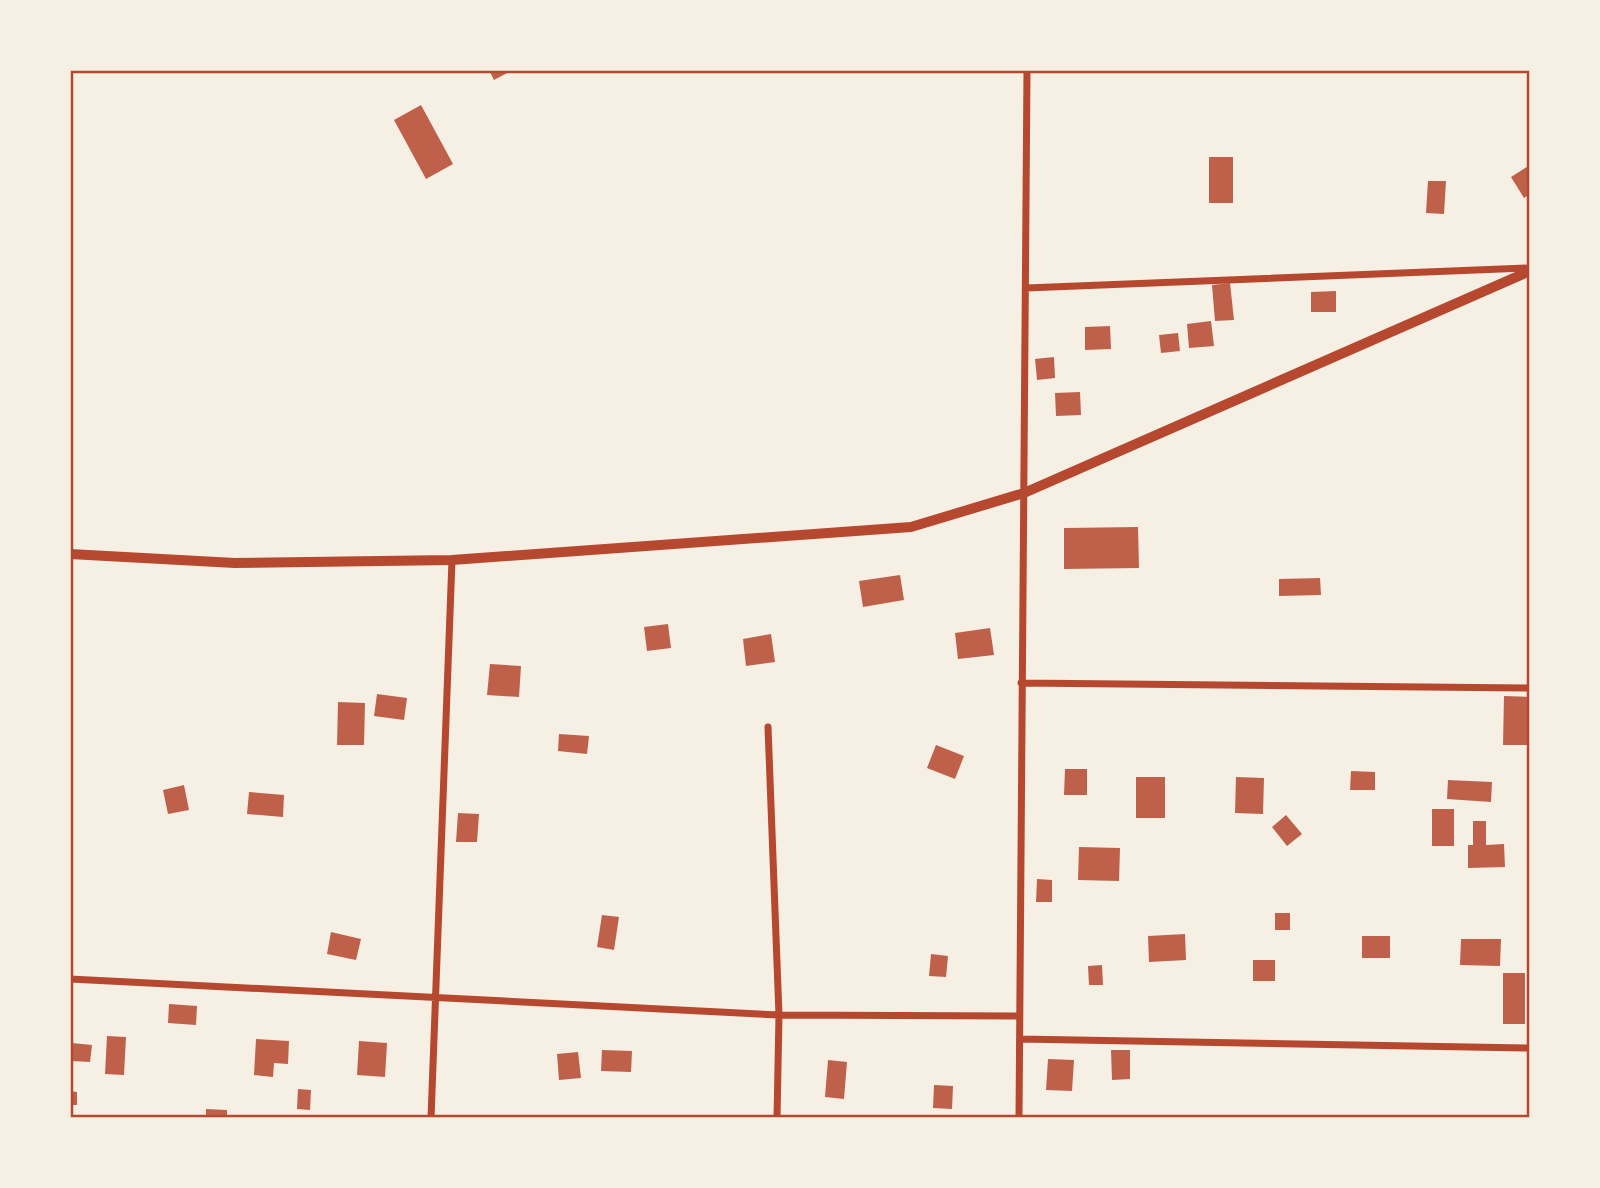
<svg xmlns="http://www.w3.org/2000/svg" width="1600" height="1188" font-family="'Exo 2',sans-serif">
  <rect width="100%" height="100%" fill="#f6efe4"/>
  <path fill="#bf614a" d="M 489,70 L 513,70 L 494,80 Z
    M 421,105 L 453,164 L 426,179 L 394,120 Z
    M 1209,157 L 1233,157 L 1233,203 L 1209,203 Z
    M 1530,165 L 1530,194 L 1524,198 L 1511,177 Z
    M 1428,181 L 1446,181 L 1444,214 L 1426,213 Z
    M 1230,283 L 1234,320 L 1215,321 L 1212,285 Z
    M 1336,291 L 1336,312 L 1311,312 L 1311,292 Z
    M 1211,321 L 1214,346 L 1189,348 L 1187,324 Z
    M 1110,326 L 1111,349 L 1085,350 L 1085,327 Z
    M 1178,333 L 1180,351 L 1161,353 L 1159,335 Z
    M 1054,357 L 1055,378 L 1037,380 L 1035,359 Z
    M 1080,392 L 1081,415 L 1056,416 L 1055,393 Z
    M 1138,527 L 1139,568 L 1064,569 L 1064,528 Z
    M 900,575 L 904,600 L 863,607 L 859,581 Z
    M 1320,578 L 1321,595 L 1279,596 L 1279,579 Z
    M 668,624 L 671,648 L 647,651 L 644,627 Z
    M 990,628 L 994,655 L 958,659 L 955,633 Z
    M 771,634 L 775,662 L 746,666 L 743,639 Z
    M 490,664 L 521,666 L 519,697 L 487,695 Z
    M 377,694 L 407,698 L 404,720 L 374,716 Z
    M 1504,696 L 1530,697 L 1530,745 L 1503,745 Z
    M 338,702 L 365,703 L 364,745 L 337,745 Z
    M 559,734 L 589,736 L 587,754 L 558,751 Z
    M 936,745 L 964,756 L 955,779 L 927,768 Z
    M 1065,769 L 1087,769 L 1087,795 L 1064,795 Z
    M 1351,771 L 1375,772 L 1375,790 L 1350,790 Z
    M 1136,777 L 1165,777 L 1165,818 L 1136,818 Z
    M 1236,777 L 1264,778 L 1263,814 L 1235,813 Z
    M 1448,780 L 1492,782 L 1491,802 L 1447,799 Z
    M 184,785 L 189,810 L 168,814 L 163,790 Z
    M 249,792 L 284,795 L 283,817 L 247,814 Z
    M 1432,809 L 1454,809 L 1454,846 L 1432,846 Z
    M 458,813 L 479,814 L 477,842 L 456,842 Z
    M 1286,815 L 1302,834 L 1287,846 L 1272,827 Z
    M 1473,821 L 1486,821 L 1486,845 L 1504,844 L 1505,867 L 1468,868 L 1468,845 L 1473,845 Z
    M 1079,847 L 1120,848 L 1119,881 L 1078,880 Z
    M 1037,879 L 1052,880 L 1052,902 L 1036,902 Z
    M 1275,913 L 1290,913 L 1290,930 L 1275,930 Z
    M 602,915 L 619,917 L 614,950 L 597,947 Z
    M 331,932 L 361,939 L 356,960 L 327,954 Z
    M 1185,934 L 1186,960 L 1149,962 L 1148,936 Z
    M 1362,936 L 1390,936 L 1390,958 L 1362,958 Z
    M 1461,939 L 1501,939 L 1500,966 L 1460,965 Z
    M 931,954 L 948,956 L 946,977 L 929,976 Z
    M 1253,960 L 1275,960 L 1275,981 L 1253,981 Z
    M 1102,965 L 1103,985 L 1089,985 L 1088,966 Z
    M 1503,973 L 1525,973 L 1525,1024 L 1503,1024 Z
    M 169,1004 L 197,1006 L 196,1025 L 168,1023 Z
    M 107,1036 L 126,1037 L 124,1075 L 105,1074 Z
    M 256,1039 L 289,1041 L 288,1064 L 274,1063 L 273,1077 L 254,1075 Z
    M 359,1041 L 387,1043 L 385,1077 L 357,1075 Z
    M 72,1043 L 92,1045 L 90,1062 L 71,1061 Z
    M 602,1050 L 632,1051 L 631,1072 L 601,1071 Z
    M 1111,1050 L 1130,1050 L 1130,1079 L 1112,1080 Z
    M 578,1052 L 581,1078 L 559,1080 L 557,1054 Z
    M 1048,1059 L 1074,1060 L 1072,1091 L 1046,1090 Z
    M 828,1060 L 847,1062 L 844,1099 L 825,1097 Z
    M 934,1085 L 953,1086 L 952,1109 L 933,1108 Z
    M 298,1089 L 311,1090 L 310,1110 L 297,1109 Z
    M 70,1091 L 77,1092 L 77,1105 L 70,1105 Z
    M 206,1109 L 227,1110 L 227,1118 L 206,1118 Z"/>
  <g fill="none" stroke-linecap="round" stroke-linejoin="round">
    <path stroke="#b5482f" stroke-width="7" d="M 1026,288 L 1529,268
      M 1021,683 L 1530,688
      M 768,727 L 779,1015 L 777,1118
      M 70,979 L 779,1015 L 1019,1016
      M 1020,1039 L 1530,1048
      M 431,1118 L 452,560
      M 1019,1118 L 1027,70"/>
    <path stroke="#b5482f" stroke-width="10" d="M 70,554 L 235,563 L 452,560 L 911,527 L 1024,493 L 1530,271"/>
  </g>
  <rect width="1600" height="1188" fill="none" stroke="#f6efe4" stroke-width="144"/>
  <rect x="72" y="72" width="1456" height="1044" fill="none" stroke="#b5482f" stroke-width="2.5"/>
</svg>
